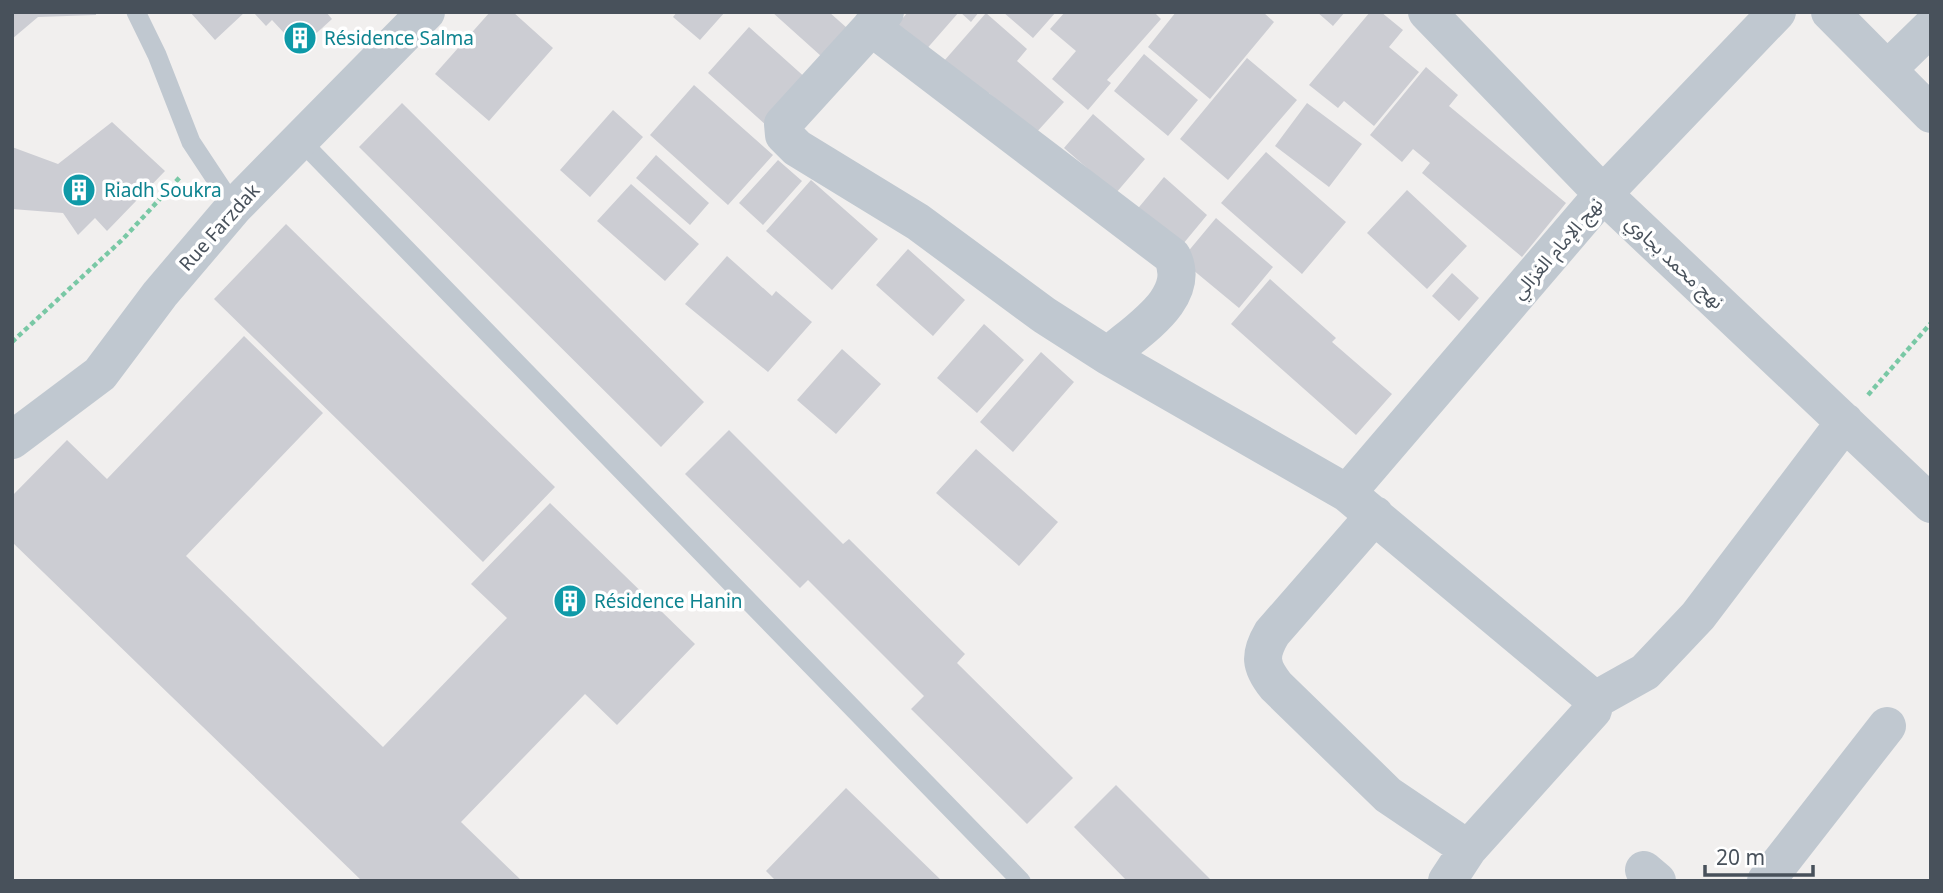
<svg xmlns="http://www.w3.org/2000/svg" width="1943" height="893" font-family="'Noto Sans','Noto Sans Arabic',sans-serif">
  <rect width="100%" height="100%" fill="#f1efee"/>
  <path fill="#cccdd3" d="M 12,12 L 96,12 L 96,15 L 38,17 L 12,39 Z
    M 190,12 L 245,12 L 215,40 Z
    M 253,12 L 326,12 L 332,19 L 299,49 L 272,20 L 266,26 Z
    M 490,12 L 513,12 L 553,48 L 489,121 L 435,74 Z
    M 677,12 L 725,12 L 700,40 L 673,17 Z
    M 772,12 L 829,12 L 847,28 L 821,56 Z
    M 908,12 L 959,12 L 924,52 L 896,26 Z
    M 960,12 L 979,12 L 971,22 Z
    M 1003,12 L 1056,12 L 1033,38 Z
    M 1065,12 L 1154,12 L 1161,19 L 1107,80 L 1111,83 L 1088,110 L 1052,79 L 1076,51 L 1050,29 Z
    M 1176,12 L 1263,12 L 1274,22 L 1210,99 L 1148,47 Z
    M 1317,12 L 1345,12 L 1333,26 Z
    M 1370,12 L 1381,12 L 1403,30 L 1389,47 L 1419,72 L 1374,126 L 1344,101 L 1338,108 L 1309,85 Z
    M 986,13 L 1027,49 L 1017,61 L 1064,102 L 1035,134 L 989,93 L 985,98 L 944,61 Z
    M 749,27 L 808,80 L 767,126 L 708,73 Z
    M 1144,54 L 1198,100 L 1168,136 L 1114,91 Z
    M 1247,58 L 1297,100 L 1228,180 L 1180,139 Z
    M 1426,67 L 1458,95 L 1449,106 L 1566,203 L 1522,257 L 1422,173 L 1430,163 L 1413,149 L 1402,162 L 1370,135 Z
    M 694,85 L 773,155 L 728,205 L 650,135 Z
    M 402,103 L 704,402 L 661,447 L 359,147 Z
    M 1307,103 L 1362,144 L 1329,187 L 1275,146 Z
    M 613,110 L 643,137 L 590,197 L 560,170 Z
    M 1093,114 L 1145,159 L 1116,193 L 1064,148 Z
    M 112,122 L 165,171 L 107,231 L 95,218 L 78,235 L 63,213 L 12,209 L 12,147 L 58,164 Z
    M 1266,152 L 1346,222 L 1302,274 L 1221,203 Z
    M 656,155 L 709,203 L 690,225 L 636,178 Z
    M 778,160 L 802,181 L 763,225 L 739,203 Z
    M 1164,177 L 1207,215 L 1178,250 L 1135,212 Z
    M 811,180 L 878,239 L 832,290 L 766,231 Z
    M 631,184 L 699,244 L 665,281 L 597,221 Z
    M 1407,190 L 1467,246 L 1427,289 L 1367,233 Z
    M 1216,218 L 1273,267 L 1239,308 L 1181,260 Z
    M 286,224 L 555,487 L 483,562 L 214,299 Z
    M 908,249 L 965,300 L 933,336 L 876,285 Z
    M 727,256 L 772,296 L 776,291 L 812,322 L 768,372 L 685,304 Z
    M 1452,273 L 1479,298 L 1459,321 L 1432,296 Z
    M 1270,279 L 1336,338 L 1332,342 L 1392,394 L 1356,435 L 1231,324 Z
    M 984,324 L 1024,360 L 977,413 L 937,378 Z
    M 244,336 L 323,413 L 186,556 L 383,747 L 507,618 L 471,584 L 550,503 L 695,644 L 617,725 L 585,694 L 461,822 L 522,881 L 362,881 L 12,542 L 12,496 L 67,440 L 107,479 Z
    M 842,349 L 881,384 L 836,434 L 797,400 Z
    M 1041,352 L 1074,382 L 1013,452 L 980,422 Z
    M 729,430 L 843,544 L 849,539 L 965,654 L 957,663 L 1073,778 L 1027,824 L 911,709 L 924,696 L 808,580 L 800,588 L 685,474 Z
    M 976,449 L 1058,522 L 1019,566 L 936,493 Z
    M 1116,785 L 1212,881 L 1127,881 L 1074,827 Z
    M 846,788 L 942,881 L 776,881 L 766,871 Z"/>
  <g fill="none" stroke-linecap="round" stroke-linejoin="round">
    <path stroke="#79c8a5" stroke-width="4.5" stroke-dasharray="5 3.5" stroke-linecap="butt" d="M 12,342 L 123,239 L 181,176
      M 1868,395 L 1931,323"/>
    <path stroke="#c0c8d0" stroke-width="19" d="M 136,12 L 157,55 L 191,142 L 234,207
      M 301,141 L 1021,881"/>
    <path stroke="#c0c8d0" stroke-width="38" d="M 885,12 L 783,124 L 784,135 L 797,148 L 918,222 L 1044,315 L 1108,356 L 1347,493 L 1595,700
      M 1427,12 L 1603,194 L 1931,504
      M 1830,12 L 1931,114
      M 871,27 L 1172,256 C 1193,299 1135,331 1108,356
      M 1888,69 L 1931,27
      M 12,440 L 100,374 L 160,294 L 234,207 L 426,12
      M 1347,493 L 1603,194 L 1777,12
      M 1375,515 L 1272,633 C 1259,655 1260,666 1276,686 L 1388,795 L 1468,849
      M 1644,870 L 1657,881
      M 1447,881 L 1468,849 L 1593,710 L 1595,700 L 1645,672 L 1698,616 L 1845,422
      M 1766,881 L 1887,726"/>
  </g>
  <defs>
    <symbol id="building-disc" viewBox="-11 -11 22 22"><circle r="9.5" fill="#0f9aa8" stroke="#fff"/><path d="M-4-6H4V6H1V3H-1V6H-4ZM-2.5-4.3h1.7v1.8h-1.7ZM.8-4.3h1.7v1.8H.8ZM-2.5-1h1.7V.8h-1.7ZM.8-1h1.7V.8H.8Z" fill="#fff"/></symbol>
  </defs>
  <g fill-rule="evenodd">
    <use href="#building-disc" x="281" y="19" width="38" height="38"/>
    <use href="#building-disc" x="60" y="171" width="38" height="38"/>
    <use href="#building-disc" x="551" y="582" width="38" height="38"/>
  </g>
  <g text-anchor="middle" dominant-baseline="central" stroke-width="7" stroke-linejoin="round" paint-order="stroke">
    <g font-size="19" fill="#0d838f" stroke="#fff" text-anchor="start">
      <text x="324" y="38">Résidence Salma</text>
      <text x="104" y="190">Riadh Soukra</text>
      <text x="594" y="601">Résidence Hanin</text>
    </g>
    <g font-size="19" fill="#48515b" stroke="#fff">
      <text transform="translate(219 227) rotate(-48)">Rue Farzdak</text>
      <text transform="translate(1557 248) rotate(-49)">نهج الإمام الغزالي</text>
      <text transform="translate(1675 262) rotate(43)">نهج محمد بجاوي</text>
    </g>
  </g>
  <rect width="1943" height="893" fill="none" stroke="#48515b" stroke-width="28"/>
  <path d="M1705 865v10h108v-10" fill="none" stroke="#48515b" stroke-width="3.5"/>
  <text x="1716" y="865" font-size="21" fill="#48515b" stroke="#ffffff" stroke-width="5" paint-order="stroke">20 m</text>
</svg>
